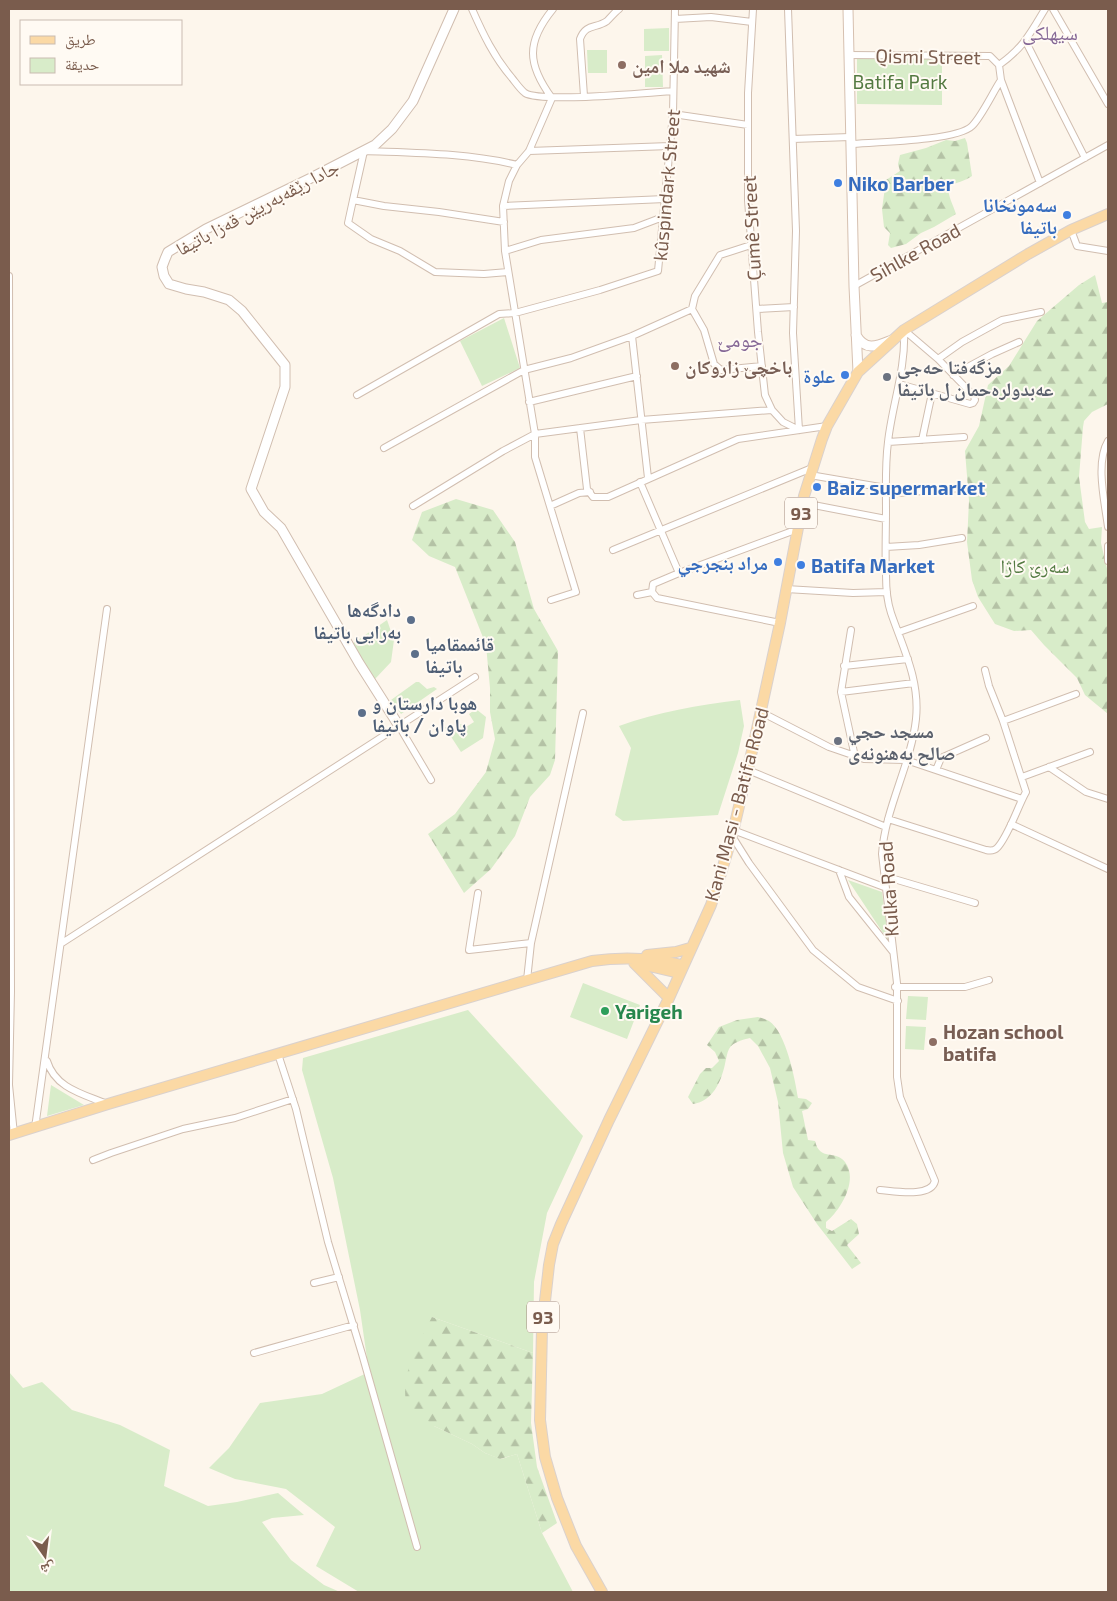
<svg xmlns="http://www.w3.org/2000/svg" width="1117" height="1601" font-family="'Exo 2','Noto Naskh Arabic',sans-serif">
  <defs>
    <pattern id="forest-firs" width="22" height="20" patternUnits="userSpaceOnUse" patternTransform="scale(1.25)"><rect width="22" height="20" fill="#d8ecc9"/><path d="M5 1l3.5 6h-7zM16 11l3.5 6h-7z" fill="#b4c2a5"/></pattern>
  </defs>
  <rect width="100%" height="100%" fill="#fdf6ec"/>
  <path fill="#d8ecc9" d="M 669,28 L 669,51 L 644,51 L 644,29 Z
    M 587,50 L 607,50 L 607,73 L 588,73 Z
    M 662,55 L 663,87 L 645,87 L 645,56 Z
    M 857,58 L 942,58 L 942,105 L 857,104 Z
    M 504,318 L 520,368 L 482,386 L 460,341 Z
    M 387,620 L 394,640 L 391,662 L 375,679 L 352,644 Z
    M 416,682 L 419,682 L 427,689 L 434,687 L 437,689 L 401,714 L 391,700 Z
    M 740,700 L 744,726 L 738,753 L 718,815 L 623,821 L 615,815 L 631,748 L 619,726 C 658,712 698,705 740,700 Z
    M 476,709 L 486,717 L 483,738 L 461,752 L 446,729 L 442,726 L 454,730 L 457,723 L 464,725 L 466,727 L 474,722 L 469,714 Z
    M 848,880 L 882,892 L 889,942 Z
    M 583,983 L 640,1005 L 627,1039 L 570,1017 Z
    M 908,996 L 928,997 L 926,1020 L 906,1019 Z
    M 468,1010 L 583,1136 L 547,1213 L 534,1282 L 533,1353 L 432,1317 L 434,1426 L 472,1444 L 485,1453 L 501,1459 L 517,1454 L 542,1533 L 573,1592 L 359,1592 L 316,1566 L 335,1527 L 286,1489 L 235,1479 L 209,1468 L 229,1448 L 260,1403 L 322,1394 L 369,1372 L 360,1310 L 333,1178 L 302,1070 L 303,1058 Z
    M 906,1026 L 926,1027 L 924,1050 L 905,1049 Z
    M 51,1085 L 84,1105 L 47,1116 Z
    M 9,1372 L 23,1388 L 42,1382 L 72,1410 L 120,1425 L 170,1450 L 164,1486 L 208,1506 L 237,1502 L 278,1493 L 304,1515 L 272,1518 L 262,1522 L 291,1560 L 324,1585 L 340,1592 L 9,1592 Z"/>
  <path fill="url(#forest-firs)" d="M 965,138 L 967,143 L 972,176 C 965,181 956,183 948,186 C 948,197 953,204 956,214 L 934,227 L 921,233 L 906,244 L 891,248 L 888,245 L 890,233 L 884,227 L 882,209 L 886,180 L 900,171 L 898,164 L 900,155 L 926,148 L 946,140 L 955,141 Z
    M 1095,275 L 1102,303 L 1108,302 L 1108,404 L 1092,412 L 1084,421 L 1083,427 L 1079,477 L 1085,522 L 1089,529 L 1102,527 L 1101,543 L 1108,573 L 1108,714 L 1085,695 L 1077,678 L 1044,645 L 1031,630 L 1014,631 L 995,624 L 978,597 L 972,580 L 967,542 L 969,501 L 965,451 L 979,426 L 988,385 L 1009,366 L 1037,321 L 1079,285 Z
    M 456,499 L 493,510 L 515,542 L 534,609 L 558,651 L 555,760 L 550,775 L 530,797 L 515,836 L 491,869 L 464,893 L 428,834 L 455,814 L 486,772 L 495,739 L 490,712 L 490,688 L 486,645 L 455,567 L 429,556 L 412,540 L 422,512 Z
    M 758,1017 C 761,1018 766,1019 769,1021 C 786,1032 795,1079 798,1098 L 806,1099 L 812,1103 L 808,1109 L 802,1111 L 808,1140 L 815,1141 C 820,1162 835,1149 845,1162 C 859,1180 840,1211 826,1222 L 826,1228 L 832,1231 L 851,1219 L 857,1224 L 859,1234 L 847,1245 L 861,1263 L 852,1269 L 817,1224 L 793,1187 L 783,1153 L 778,1102 L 770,1068 L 758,1046 L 750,1038 C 742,1040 733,1042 729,1049 C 727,1053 726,1059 725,1064 C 721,1082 713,1101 693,1104 L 688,1097 L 700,1074 L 706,1068 L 712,1068 L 719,1061 L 715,1052 L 707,1045 L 719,1027 L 737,1020 Z
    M 432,1317 L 533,1353 L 531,1423 L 537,1467 L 557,1523 L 542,1533 L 517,1454 L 500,1459 L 485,1453 L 472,1444 L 434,1426 L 406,1403 C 401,1372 418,1344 432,1317 Z"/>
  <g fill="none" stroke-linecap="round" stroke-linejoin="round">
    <defs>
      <path id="minor" d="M 472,9 C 483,34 494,57 512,78 C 516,83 520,89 525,93 C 541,103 647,93 673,91
        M 753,9 L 748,93 L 748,200 L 758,332 L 765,395 L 772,410 L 783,422 L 799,430
        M 788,9 L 796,231 L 793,333 L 799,430
        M 1053,9 L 1108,104
        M 675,19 L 711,17 L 752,22
        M 1026,42 L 1085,158
        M 848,55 L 990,56 L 999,65 L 1001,80 L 1040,183
        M 999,65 C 1023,48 1030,34 1045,9
        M 584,96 L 580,39 C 586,23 596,29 607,21 C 611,17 615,12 619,9
        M 673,114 L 748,125
        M 793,139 L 850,137
        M 850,144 C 875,142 957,141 972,126 C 982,116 993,92 1001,80
        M 529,151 L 670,146
        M 353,200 L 348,223 L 371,239 L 400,251 L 435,272 L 484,274 L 508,272
        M 503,206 L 665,199
        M 504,222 L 439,212 L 384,206 L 353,200 L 364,151 C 415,153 468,153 517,165
        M 1071,230 L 1077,246 L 1108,251
        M 505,251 L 541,240 L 634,228 L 663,217
        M 9,276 L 11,991 L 9,1085 L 14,1134
        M 854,286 L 1108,145
        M 692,309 L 704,330 L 714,364 L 721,370 L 762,366
        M 757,309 L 794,307
        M 632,336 L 648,478
        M 938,359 L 962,342 L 1002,320 L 1041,312
        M 953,375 L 992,354 L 1019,342
        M 899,384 L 970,404 L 973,403 L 975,400 L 974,396 L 938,359 L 904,330
        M 357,395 L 499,314 L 515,313 L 600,290 L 658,271 L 673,114 L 675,9
        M 529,402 L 637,376
        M 580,428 L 587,489 L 593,497 L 608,497 L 738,439 L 827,426
        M 922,440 L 932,393
        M 1108,441 C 1095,463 1105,503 1108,527
        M 888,442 L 964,437
        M 384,448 L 524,370 L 571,358 L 632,336 L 692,309 L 695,296 L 720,255 L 751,245
        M 810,475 L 886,488
        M 640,482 L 679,573
        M 886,494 L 961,488
        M 803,503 L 886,519
        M 413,506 L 503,451 L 535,434 L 641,420 L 772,410
        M 550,506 L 579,493 L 590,492
        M 1108,546 L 1108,561
        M 886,547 L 919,545 L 962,538
        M 613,550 L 812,468
        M 786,589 L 853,593 L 887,592
        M 637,595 L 652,592
        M 551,600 L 576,592 L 535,457 L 535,434 L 505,251 L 503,206 L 509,181 L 517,165 L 529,151 L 552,98 C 527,64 526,42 553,9
        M 780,623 L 657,598 L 652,592 L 653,584 L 679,573 L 798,529
        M 851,630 L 841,692 L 855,757
        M 899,632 L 973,606
        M 844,666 L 908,659
        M 841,692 L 914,683
        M 761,712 L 829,747 L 864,759 L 906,760 L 1022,799
        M 1003,721 L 1076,694
        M 399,726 L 431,780
        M 1049,767 L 1086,792 L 1108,799
        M 748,770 L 886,827
        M 936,770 L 941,758 L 986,738
        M 1022,777 L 1090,752
        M 888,819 L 986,850 C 990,851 994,851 997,848 C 1008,837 1018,806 1026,792 L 1003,721 L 989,686 L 985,670
        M 1011,824 L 1108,869
        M 733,830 L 884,887
        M 732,836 L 749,863 L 813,950 L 858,987 L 898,1001
        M 839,870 L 849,897 L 893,952
        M 884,876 L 975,903
        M 478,893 L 469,950 L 531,943
        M 62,943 L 475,677
        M 527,980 L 531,943 L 583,713
        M 895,987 L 965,987 L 989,980
        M 278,1054 L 296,1109 L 328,1242 L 362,1354 L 417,1547
        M 47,1061 C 55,1088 83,1094 107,1104
        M 35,1128 L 107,609
        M 93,1160 L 111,1153 L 183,1129 L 235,1118 L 293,1099
        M 880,1190 C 894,1191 931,1198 935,1181 L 900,1097 L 897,1077 L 897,983 L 882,854 C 885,808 911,765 916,719 C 920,680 903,648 891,613 C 887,601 886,588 886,575 C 885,554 886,532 886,511 C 886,488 885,465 888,442 C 892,405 906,369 904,330
        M 314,1283 L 339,1277
        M 254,1353 L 354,1325"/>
      <path id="tertiary" d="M 399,726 L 359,663 L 281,528 L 264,512 L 251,489 L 285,387 L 285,365 L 242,311 L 229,300 L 204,292 L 186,289 L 169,284 L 164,276 L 162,267 L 165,259 L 168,252 L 206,229 L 311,178 L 375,145 L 392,129 L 413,101 L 454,9"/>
      <path id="secondary" d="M 848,9 L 854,286 L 858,372
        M 856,335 C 866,352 877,346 892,340"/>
      <path id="primary" d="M 647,955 L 676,952 L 690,948
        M 634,963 L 669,998
        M 645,965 L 679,973
        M 9,1135 L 108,1104 L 592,961 C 621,957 653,958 682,965
        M 602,1592 L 576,1546 L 557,1498 L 545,1457 L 540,1420 L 542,1328 L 549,1265 L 553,1244 L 561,1224 L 609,1120 L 669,998 L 711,905 L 719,880 L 732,836 L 755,738 L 780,623 L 804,496 L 822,439 L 827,426 L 858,372 L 904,330 L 1028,254 L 1071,230 L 1108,214"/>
    </defs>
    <use href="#minor" stroke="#d1beb0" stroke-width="8"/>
    <use href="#tertiary" stroke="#d1beb0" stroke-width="11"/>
    <use href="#secondary" stroke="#d6c0b0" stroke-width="11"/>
    <use href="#primary" stroke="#dad1cd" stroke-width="12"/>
    <use href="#minor" stroke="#fff" stroke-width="6"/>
    <use href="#tertiary" stroke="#fff" stroke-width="9"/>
    <use href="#secondary" stroke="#fff" stroke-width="9"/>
    <use href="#primary" stroke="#fbd9a5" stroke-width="10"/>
  </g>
  <g fill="#8d6e63" stroke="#fffaf3" stroke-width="2">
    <circle cx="622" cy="65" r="5"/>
    <circle cx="675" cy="366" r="5"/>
    <circle cx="933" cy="1042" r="5"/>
  </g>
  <g fill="#3f7fe0" stroke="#fffaf3" stroke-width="2">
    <circle cx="838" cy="183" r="5"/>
    <circle cx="1067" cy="215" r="5"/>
    <circle cx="845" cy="375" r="5"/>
    <circle cx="817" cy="487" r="5"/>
    <circle cx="778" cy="562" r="5"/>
    <circle cx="801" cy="565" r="5"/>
  </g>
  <g fill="#6b7280" stroke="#fffaf3" stroke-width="2">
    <circle cx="887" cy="377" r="5"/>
    <circle cx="838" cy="741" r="5"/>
  </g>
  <g fill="#5c6f8a" stroke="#fffaf3" stroke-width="2">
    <circle cx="411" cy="620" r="5"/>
    <circle cx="415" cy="654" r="5"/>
    <circle cx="362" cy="713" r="5"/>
  </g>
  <circle fill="#2e9e5b" stroke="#fffaf3" stroke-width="2" cx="605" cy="1011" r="5"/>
  <g text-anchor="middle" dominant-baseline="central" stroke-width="4" stroke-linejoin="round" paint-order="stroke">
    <g fill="#fffaf3" stroke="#a28b7f" stroke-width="1">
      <rect x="785" y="497.5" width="32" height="31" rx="4"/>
      <rect x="527" y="1301.5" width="32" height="31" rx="4"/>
    </g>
    <g font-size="18" font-weight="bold" fill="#7a5c4d">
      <text x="801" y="513">93</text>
      <text x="543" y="1317">93</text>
    </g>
    <g font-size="19" fill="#7a5c4d" stroke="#fffaf3">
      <text transform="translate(928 56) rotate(1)">Qismi Street</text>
      <text transform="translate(666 185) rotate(-85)">kûspindark Street</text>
      <text transform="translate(257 207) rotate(-28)">جادا رێڤه‌به‌ريێن قه‌زا باتيفا</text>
      <text transform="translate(751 228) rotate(-93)">Çumê Street</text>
      <text transform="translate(915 252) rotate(-29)">Sihlke Road</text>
      <text transform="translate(736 804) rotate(-75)">Kani Masi - Batifa Road</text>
      <text transform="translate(888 889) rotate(-94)">Kulka Road</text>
    </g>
    <g font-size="19" font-weight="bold" fill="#785e54" stroke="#fffaf3" text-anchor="start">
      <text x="632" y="65">شهيد ملا امين</text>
      <text x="685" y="366">باخچێ زاروکان</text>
      <text x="943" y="1031">Hozan school<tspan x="943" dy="22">batifa</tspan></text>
    </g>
    <g font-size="19" fill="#537a41" stroke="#fffaf3">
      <text x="900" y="81">Batifa Park</text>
      <text x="1035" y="565">سەرێ کاژا</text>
    </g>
    <g font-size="19" font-weight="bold" fill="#366cbe" stroke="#fffaf3" text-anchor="start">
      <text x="848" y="183">Niko Barber</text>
      <text x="1057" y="204" text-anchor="end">سه‌مونخانا<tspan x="1057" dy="22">باتيفا</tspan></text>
      <text x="835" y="375" text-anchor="end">علوة</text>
      <text x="827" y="487">Baiz supermarket</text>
      <text x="768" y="562" text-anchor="end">مراد بنجرجي</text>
      <text x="811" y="565">Batifa Market</text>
    </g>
    <g font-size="19" font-weight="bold" fill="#5b616d" stroke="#fffaf3" text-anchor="start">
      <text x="897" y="366">مزگەفتا حەجی<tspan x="897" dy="22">عەبدولرەحمان ل باتیفا</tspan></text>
      <text x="848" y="730">مسجد حجي<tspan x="848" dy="22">صالح بەھنونەی</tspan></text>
    </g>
    <g font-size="19" font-weight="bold" fill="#4e5e75" stroke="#fffaf3" text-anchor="start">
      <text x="401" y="609" text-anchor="end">دادگه‌ها<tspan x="401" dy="22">به‌رايى باتيفا</tspan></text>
      <text x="425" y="643">قائممقاميا<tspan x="425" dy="22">باتيفا</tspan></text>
      <text x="372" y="702">هوبا دارستان و<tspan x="372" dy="22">پاوان / باتيفا</tspan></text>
    </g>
    <g font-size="19" font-weight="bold" fill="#27864d" stroke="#fffaf3" text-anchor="start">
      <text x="615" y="1011">Yarigeh</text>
    </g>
    <g font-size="20" fill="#846695" stroke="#fffaf3">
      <text x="1050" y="32">سيهلكى</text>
      <text x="740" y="339">جومێ</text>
    </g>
  </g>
  <rect width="1117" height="1601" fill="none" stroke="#7a5c4d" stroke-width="20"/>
  <rect x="20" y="20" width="162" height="65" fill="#fffaf3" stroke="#cabbb1"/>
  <rect x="30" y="36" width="25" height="8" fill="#fbd9a5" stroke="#cabbb1"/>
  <text x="65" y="45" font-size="15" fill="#7a5c4d">طريق</text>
  <rect x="30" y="58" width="25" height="15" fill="#d8ecc9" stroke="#cabbb1"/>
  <text x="65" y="70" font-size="15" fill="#7a5c4d">حديقة</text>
  <g transform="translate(45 1556) rotate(166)" stroke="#fffaf3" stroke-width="4" paint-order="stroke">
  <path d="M0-4L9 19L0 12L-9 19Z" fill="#7a5c4d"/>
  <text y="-8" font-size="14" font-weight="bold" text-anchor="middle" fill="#7a5c4d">ش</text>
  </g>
</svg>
